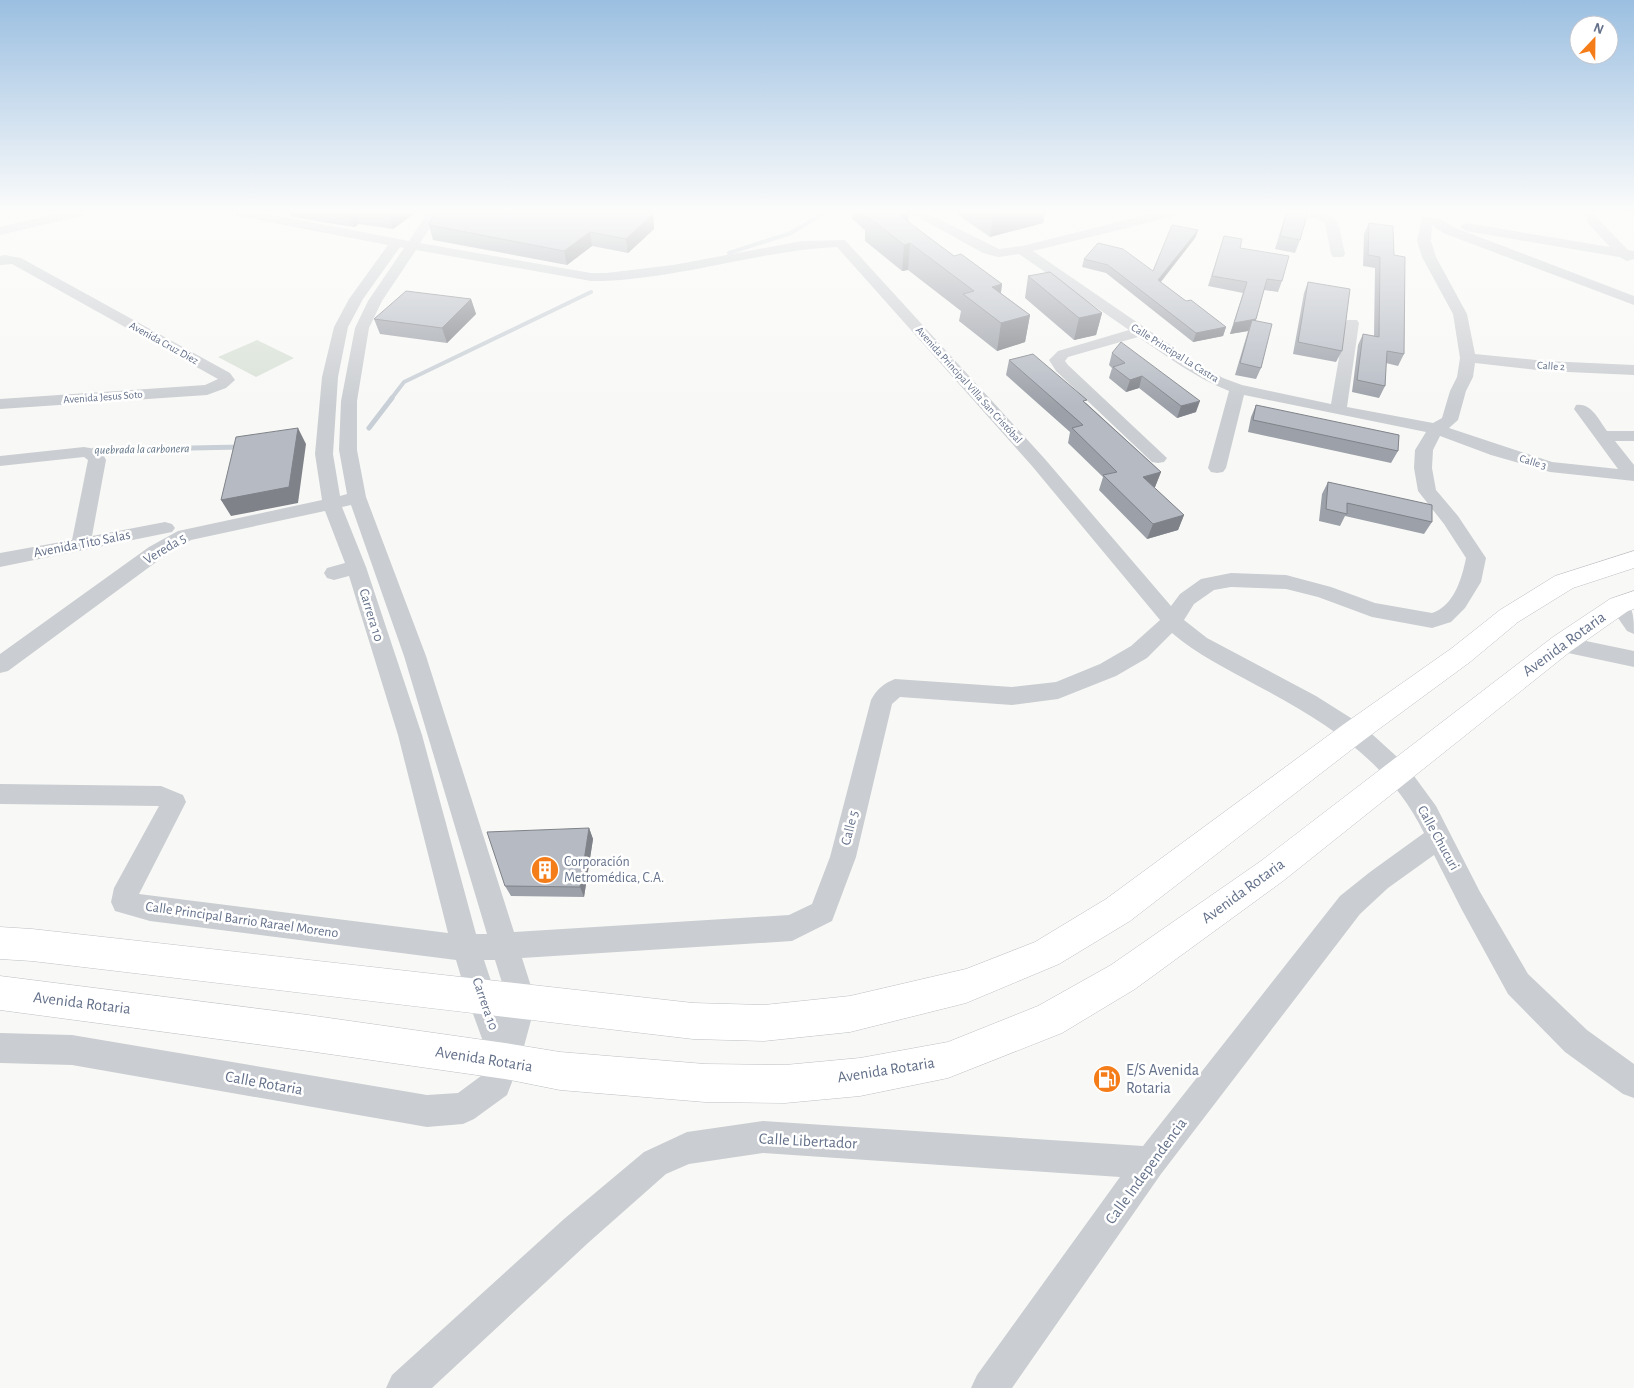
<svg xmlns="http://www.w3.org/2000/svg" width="1634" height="1388" font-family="'Alegreya Sans',sans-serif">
  <rect width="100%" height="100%" fill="#f8f9f6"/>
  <path fill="#d8e1d6" d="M 257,340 L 294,358 L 256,377 L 218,357 Z"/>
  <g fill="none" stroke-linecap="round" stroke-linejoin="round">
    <path stroke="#c8cfd6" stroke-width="4" d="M 729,253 L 791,233 L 825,212
      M 391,399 L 404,382 L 591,292"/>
    <path stroke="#c8cfd6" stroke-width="5" d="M 369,428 L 392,398
      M 94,450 L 241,447"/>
    <defs>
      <path id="major" d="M 1634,551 L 1634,568 L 1573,588 L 1518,622 L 1470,662 L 1364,740 L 1130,921 L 1059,964 L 966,1003 L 850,1032 L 764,1041 L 693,1039 L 32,961 L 0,959 L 0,927 L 32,929 L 693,1003 L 764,1005 L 850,996 L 966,969 L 1035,942 L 1106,899 L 1344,724 L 1452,648 L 1500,610 L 1555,576 Z
        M 1634,591 L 1634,609 L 1628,611 L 1571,651 L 1283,881 L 1135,989 L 1062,1033 L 948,1078 L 860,1096 L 785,1103 L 705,1102 L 560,1090 L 505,1079 L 308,1051 L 0,1010 L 0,976 L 308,1015 L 505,1043 L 560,1052 L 705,1064 L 785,1065 L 860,1058 L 948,1042 L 1038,1006 L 1111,965 L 1261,861 L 1553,637 L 1610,599 Z"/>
    </defs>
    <use href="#major" stroke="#bdbfc4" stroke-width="1"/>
    <path fill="#cacdd1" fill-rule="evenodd" d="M 63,212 L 87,212 L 85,215 L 0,235 L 0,227 Z
      M 231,212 L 259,212 L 409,241 L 428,212 L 440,212 L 420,243 L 591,273 L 606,273 L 673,265 L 802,241 L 845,240 L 1044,458 L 1171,606 L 1180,594 L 1201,579 L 1231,573 L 1286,575 L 1331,587 L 1375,603 L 1432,613 C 1454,606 1462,578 1466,558 L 1444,524 L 1418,491 L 1414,468 L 1415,450 L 1426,432 L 1244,395 L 1226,468 L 1223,472 L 1217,473 L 1211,472 L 1208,468 L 1229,391 C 1196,378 1168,357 1138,337 L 1068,357 L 1065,361 L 1068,365 L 1167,458 L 1164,462 L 1158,463 L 1152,462 L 1056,371 L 1049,360 L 1058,351 L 1129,330 L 1019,254 L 998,257 L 983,253 L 909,212 L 925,212 L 999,249 L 1022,246 L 1158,212 L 1181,212 L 1179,215 L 1033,251 L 1195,362 L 1223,378 L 1242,385 L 1331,404 L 1345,323 L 1347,320 L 1357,320 L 1359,323 L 1347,407 L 1433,423 L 1442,418 L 1450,391 L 1457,377 L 1460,358 L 1453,314 L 1422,257 L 1417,241 L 1422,217 L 1439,218 L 1453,227 L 1634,296 L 1634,305 L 1443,233 L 1432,225 L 1431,241 L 1436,257 L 1467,314 L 1475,354 L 1546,361 L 1634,365 L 1634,375 L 1546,371 L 1475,363 L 1473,377 L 1466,391 L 1458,420 L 1449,428 L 1552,462 L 1618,469 L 1574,409 L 1576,405 C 1591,402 1599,420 1607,431 L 1634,431 L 1634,441 L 1615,441 L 1634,465 L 1634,481 L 1550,472 L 1491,455 L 1440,436 L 1433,450 L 1432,468 L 1436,490 L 1458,516 L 1486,558 L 1481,582 L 1465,608 L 1451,622 L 1432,628 L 1372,617 L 1318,597 L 1286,589 L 1231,587 L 1214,590 L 1194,604 L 1184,620 L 1207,638 L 1316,696 L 1362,725 L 1406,765 L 1436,806 L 1480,892 L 1528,974 L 1587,1030 L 1634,1064 L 1634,1098 L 1623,1094 L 1565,1052 L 1508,994 L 1462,910 L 1434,855 L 1388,888 L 1360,914 L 1161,1174 L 1012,1388 L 971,1388 L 977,1375 L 1120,1177 L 763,1153 L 689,1164 L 666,1174 L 588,1243 L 432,1388 L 386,1388 L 392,1375 L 564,1219 L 644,1152 L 687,1132 L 763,1121 L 1143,1146 L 1340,896 L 1370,872 L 1424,833 C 1389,761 1324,721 1256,685 C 1227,669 1198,655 1172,633 L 1147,658 L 1116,676 L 1058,699 L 1012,705 L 900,697 L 892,704 L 856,857 L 832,921 L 792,941 L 522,958 L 536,1002 L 520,1061 L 507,1095 L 474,1119 L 463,1124 L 427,1127 L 72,1065 L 0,1063 L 0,1033 L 72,1035 L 427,1095 L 458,1093 L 485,1073 L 490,1061 L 467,997 L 456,960 L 150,921 L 115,911 L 111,902 L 114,888 L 159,806 L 0,804 L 0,784 L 161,786 L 183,795 L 186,802 L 139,894 L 448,933 L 398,735 L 349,576 L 334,580 L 327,578 L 324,573 L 327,568 L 345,563 L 325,511 L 191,540 L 163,557 L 8,671 L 0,673 L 0,654 L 149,547 L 178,531 L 322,500 L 315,454 L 322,377 L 334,327 L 349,299 L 388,245 L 237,216 ZM 400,247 L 404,248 L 368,301 L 355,328 L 341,401 L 339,450 L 347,494 L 340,496 L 333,454 L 338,377 L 348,327 L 363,299 ZM 837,247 L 1032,466 L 1160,620 L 1131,646 L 1100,664 L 1056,682 L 1012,687 L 895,679 C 884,683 876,690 871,700 L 830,857 L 812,904 L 789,915 L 514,932 L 426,656 L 366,497 L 357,450 L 357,401 L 369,328 L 382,301 L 416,250 L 591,281 C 674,281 754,251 837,247 ZM 351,505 L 404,656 L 487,934 L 476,934 L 422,735 L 366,567 L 342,507 ZM 484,960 L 495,960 L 508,1002 L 503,1017 Z
      M 1292,212 L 1321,212 L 1334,218 L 1339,226 L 1345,254 L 1343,257 L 1333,257 L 1331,254 L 1325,223 L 1317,219 L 1294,215 Z
      M 1584,212 L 1596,212 L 1597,218 L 1628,250 L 1634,251 L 1634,259 L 1627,261 L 1619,257 L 1466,231 L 1460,227 L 1466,223 L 1610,247 L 1587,222 Z
      M 1622,212 L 1634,212 L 1634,218 Z
      M 5,255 L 21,258 L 230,373 L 235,380 L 226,388 L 207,395 L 0,409 L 0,399 L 205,385 L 218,379 L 12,264 L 0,265 L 0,256 Z
      M 84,447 L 101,450 L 106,460 L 92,536 L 165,522 L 172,524 L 175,528 L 172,532 L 0,567 L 0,553 L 72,540 L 88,460 L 84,457 L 0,466 L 0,456 Z
      M 1619,598 C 1634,603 1634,618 1634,634 L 1627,631 L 1609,605 L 1612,600 Z
      M 1562,636 L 1634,651 L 1634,667 L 1554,650 L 1551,644 L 1554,638 Z"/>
    <use href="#major" fill="#fff" fill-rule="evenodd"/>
  </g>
  <path fill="#9ca0a8" d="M 289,212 L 416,212 L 393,229 L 359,224 L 354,227 L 321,222 L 290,216 Z
    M 852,212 L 907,212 L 908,222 L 954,256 L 1002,284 L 1001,293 L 1030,315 L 1025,342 L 997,351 L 959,321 L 961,311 L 908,270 L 902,271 L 865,241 L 865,230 L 852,219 Z
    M 954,212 L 1045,212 L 1043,223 L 990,237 Z
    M 1286,212 L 1308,212 L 1300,240 L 1295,253 L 1275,249 Z
    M 653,214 L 654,229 L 628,253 L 592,246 L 567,265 L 433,240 L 429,225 Z
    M 1369,223 L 1394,255 L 1404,354 L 1398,366 L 1386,363 L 1385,386 L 1379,398 L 1352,392 L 1358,345 L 1363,334 L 1374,336 L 1375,268 L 1363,266 L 1364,234 Z
    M 1198,230 L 1195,238 L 1161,282 L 1186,301 L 1226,327 L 1223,336 L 1193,342 L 1106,273 L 1082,267 L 1084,259 L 1153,271 Z
    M 1224,236 L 1282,281 L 1278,292 L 1264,290 L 1256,320 L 1261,368 L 1256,379 L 1235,375 L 1248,331 L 1230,334 L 1243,293 L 1208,286 Z
    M 1028,276 L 1102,313 L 1096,335 L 1074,340 L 1025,298 Z
    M 1308,282 L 1342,351 L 1336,362 L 1293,354 L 1304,293 Z
    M 471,299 L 476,314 L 447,343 L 380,334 L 374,319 Z
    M 1112,353 L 1196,412 L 1177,418 L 1139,388 L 1126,392 L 1109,378 L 1112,368 L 1109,365 Z
    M 1009,360 L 1086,403 L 1161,472 L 1155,487 L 1154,488 L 1184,515 L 1178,530 L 1147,539 L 1099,490 L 1103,477 L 1068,443 L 1070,432 L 1006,375 Z
    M 1256,405 L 1398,451 L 1391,463 L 1248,432 L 1251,417 Z
    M 1328,482 L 1432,522 L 1424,534 L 1345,516 L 1340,526 L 1319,521 L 1322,494 Z
    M 589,828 L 593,839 L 584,897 L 511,896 L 505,886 Z"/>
  <path fill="#7f8288" d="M 351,212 L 355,212 L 359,224 L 354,227 L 349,214 Z
    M 392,212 L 416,212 L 393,229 L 388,215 Z
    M 1008,212 L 1045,212 L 1043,223 L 990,237 L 993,216 Z
    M 909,213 L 907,239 L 899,215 Z
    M 653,214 L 654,229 L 628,253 L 626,239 Z
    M 1198,230 L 1195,238 L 1155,289 L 1158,280 Z
    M 590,232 L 592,246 L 567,265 L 564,251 Z
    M 910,243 L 908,270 L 902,271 L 904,245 Z
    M 1002,284 L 998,311 L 992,287 Z
    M 471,299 L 476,314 L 447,343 L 442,328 Z
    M 1102,313 L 1096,335 L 1074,340 L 1079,318 Z
    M 1030,315 L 1025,342 L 997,351 L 1001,323 Z
    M 1256,319 L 1252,330 L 1252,320 L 1248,331 L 1230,334 L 1234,323 Z
    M 1226,327 L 1223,336 L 1193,342 L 1196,333 Z
    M 1142,376 L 1139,388 L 1126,392 L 1130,380 Z
    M 1200,401 L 1196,412 L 1177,418 L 1181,406 Z
    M 298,428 L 306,444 L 298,503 L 231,516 L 221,500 Z
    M 1161,472 L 1155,487 L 1138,492 L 1143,477 Z
    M 1184,515 L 1178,530 L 1147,539 L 1153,524 Z
    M 589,828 L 593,839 L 584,897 L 580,887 Z"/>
  <path fill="#b5bac3" stroke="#7f8288" d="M 340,212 L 351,212 L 349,214 Z
    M 367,212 L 392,212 L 388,215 Z
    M 435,212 L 652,212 L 653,214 L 626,239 L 590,232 L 564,251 L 429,225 Z
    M 877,212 L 907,212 L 909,213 L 899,215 L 954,256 L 961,254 L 1002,284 L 992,287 L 1030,315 L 1001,323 L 963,294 L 974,291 L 910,243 L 904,245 L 866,215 L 877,213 Z
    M 987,212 L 1008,212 L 993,216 Z
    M 1287,212 L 1308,212 L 1300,240 L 1280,236 Z
    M 1369,223 L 1393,226 L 1394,255 L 1405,257 L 1404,354 L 1387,351 L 1385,386 L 1357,380 L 1363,334 L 1379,337 L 1380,257 L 1368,255 Z
    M 1172,225 L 1198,230 L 1158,280 L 1186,301 L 1191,300 L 1226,327 L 1196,333 L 1108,265 L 1084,259 L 1098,243 L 1123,249 L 1153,271 Z
    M 1224,236 L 1242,239 L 1240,248 L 1289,256 L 1282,281 L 1267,279 L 1256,319 L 1234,323 L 1247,282 L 1212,276 Z
    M 1050,272 L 1102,313 L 1079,318 L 1028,276 Z
    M 1308,282 L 1350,289 L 1342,351 L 1298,342 Z
    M 406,291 L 471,299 L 442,328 L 374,319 Z
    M 1252,320 L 1272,324 L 1261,368 L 1240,363 Z
    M 1121,342 L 1200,401 L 1181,406 L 1142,376 L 1130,380 L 1113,367 L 1125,363 L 1112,353 Z
    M 1033,354 L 1087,400 L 1083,401 L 1161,472 L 1143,477 L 1184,515 L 1153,524 L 1103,475 L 1117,472 L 1072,428 L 1083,425 L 1009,360 Z
    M 1256,405 L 1399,435 L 1398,451 L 1253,420 Z
    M 298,428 L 289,487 L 221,500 L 236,437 Z
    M 1328,482 L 1432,505 L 1432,522 L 1347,503 L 1347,514 L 1326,509 Z
    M 589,828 L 580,887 L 505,886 L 487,832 Z"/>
  <linearGradient id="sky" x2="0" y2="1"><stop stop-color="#9bbfe1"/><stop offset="0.52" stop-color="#fcfcfb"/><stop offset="1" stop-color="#fcfcfb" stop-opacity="0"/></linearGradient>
  <rect width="1634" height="407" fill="url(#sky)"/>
  <defs>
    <symbol id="building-disc" viewBox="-11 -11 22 22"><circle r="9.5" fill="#f57d19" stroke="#fff"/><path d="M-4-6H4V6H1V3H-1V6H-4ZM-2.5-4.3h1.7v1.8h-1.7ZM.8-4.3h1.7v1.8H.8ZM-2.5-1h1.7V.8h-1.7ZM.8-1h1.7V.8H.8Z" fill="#fff"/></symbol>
    <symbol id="fuel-disc" viewBox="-11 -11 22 22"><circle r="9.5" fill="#f57d19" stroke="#fff"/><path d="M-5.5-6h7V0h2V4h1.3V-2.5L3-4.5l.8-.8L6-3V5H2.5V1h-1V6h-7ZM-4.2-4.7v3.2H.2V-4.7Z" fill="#fff"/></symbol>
  </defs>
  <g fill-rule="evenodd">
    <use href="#building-disc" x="529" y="854" width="32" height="32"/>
    <use href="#fuel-disc" x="1091" y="1063" width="32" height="32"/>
  </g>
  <g text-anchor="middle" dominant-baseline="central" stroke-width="5" stroke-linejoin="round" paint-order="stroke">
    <g font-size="11" fill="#64718a" stroke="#fff">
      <text transform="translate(164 343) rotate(29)">Avenida Cruz Diez</text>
      <text transform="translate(1175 353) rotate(32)">Calle Principal La Castra</text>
      <text transform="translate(1551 366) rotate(4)">Calle 2</text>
      <text transform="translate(969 385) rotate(48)">Avenida Principal Villa San Cristóbal</text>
      <text transform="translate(103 397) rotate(-4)">Avenida Jesus Soto</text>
      <text transform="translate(1533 462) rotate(17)">Calle 3</text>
    </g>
    <g font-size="12" font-style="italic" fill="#607385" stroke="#fff">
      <text transform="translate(142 449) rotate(-1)">quebrada la carbonera</text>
    </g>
    <g font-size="14" fill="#64718a" stroke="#fff">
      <text transform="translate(82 544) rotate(-11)">Avenida Tito Salas</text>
      <text transform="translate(165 549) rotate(-31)">Vereda 5</text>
      <text transform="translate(371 615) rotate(73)">Carrera 10</text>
      <text transform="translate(850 828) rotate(-76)">Calle 5</text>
      <text transform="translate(1438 838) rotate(61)">Calle Chucuri</text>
      <text transform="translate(242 920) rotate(8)">Calle Principal Barrio Rarael Moreno</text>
      <text transform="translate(485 1004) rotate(71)">Carrera 10</text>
    </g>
    <g font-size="14" fill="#64718a" stroke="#fff" text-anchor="start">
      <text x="564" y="862">Corporación<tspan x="564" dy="16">Metromédica, C.A.</tspan></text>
    </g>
    <g font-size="16" fill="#64718a" stroke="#fff">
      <text transform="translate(1564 644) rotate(-36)">Avenida Rotaria</text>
      <text transform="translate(1243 891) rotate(-36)">Avenida Rotaria</text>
      <text transform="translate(82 1003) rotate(7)">Avenida Rotaria</text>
      <text transform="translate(484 1059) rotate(9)">Avenida Rotaria</text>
      <text transform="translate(886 1070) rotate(-9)">Avenida Rotaria</text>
      <text transform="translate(264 1083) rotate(10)">Calle Rotaria</text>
      <text transform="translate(808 1141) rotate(3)">Calle Libertador</text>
      <text transform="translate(1146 1171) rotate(-54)">Calle Independencia</text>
    </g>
    <g font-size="16" fill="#64718a" stroke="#fff" text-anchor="start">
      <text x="1126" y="1070">E/S Avenida<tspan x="1126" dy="18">Rotaria</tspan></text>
    </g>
  </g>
  <g transform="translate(1594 40) rotate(22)"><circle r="24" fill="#ffffff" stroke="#c1c6d0"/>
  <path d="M0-4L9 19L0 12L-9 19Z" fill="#f57d19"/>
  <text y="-8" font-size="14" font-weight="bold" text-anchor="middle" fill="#64718a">N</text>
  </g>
</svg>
